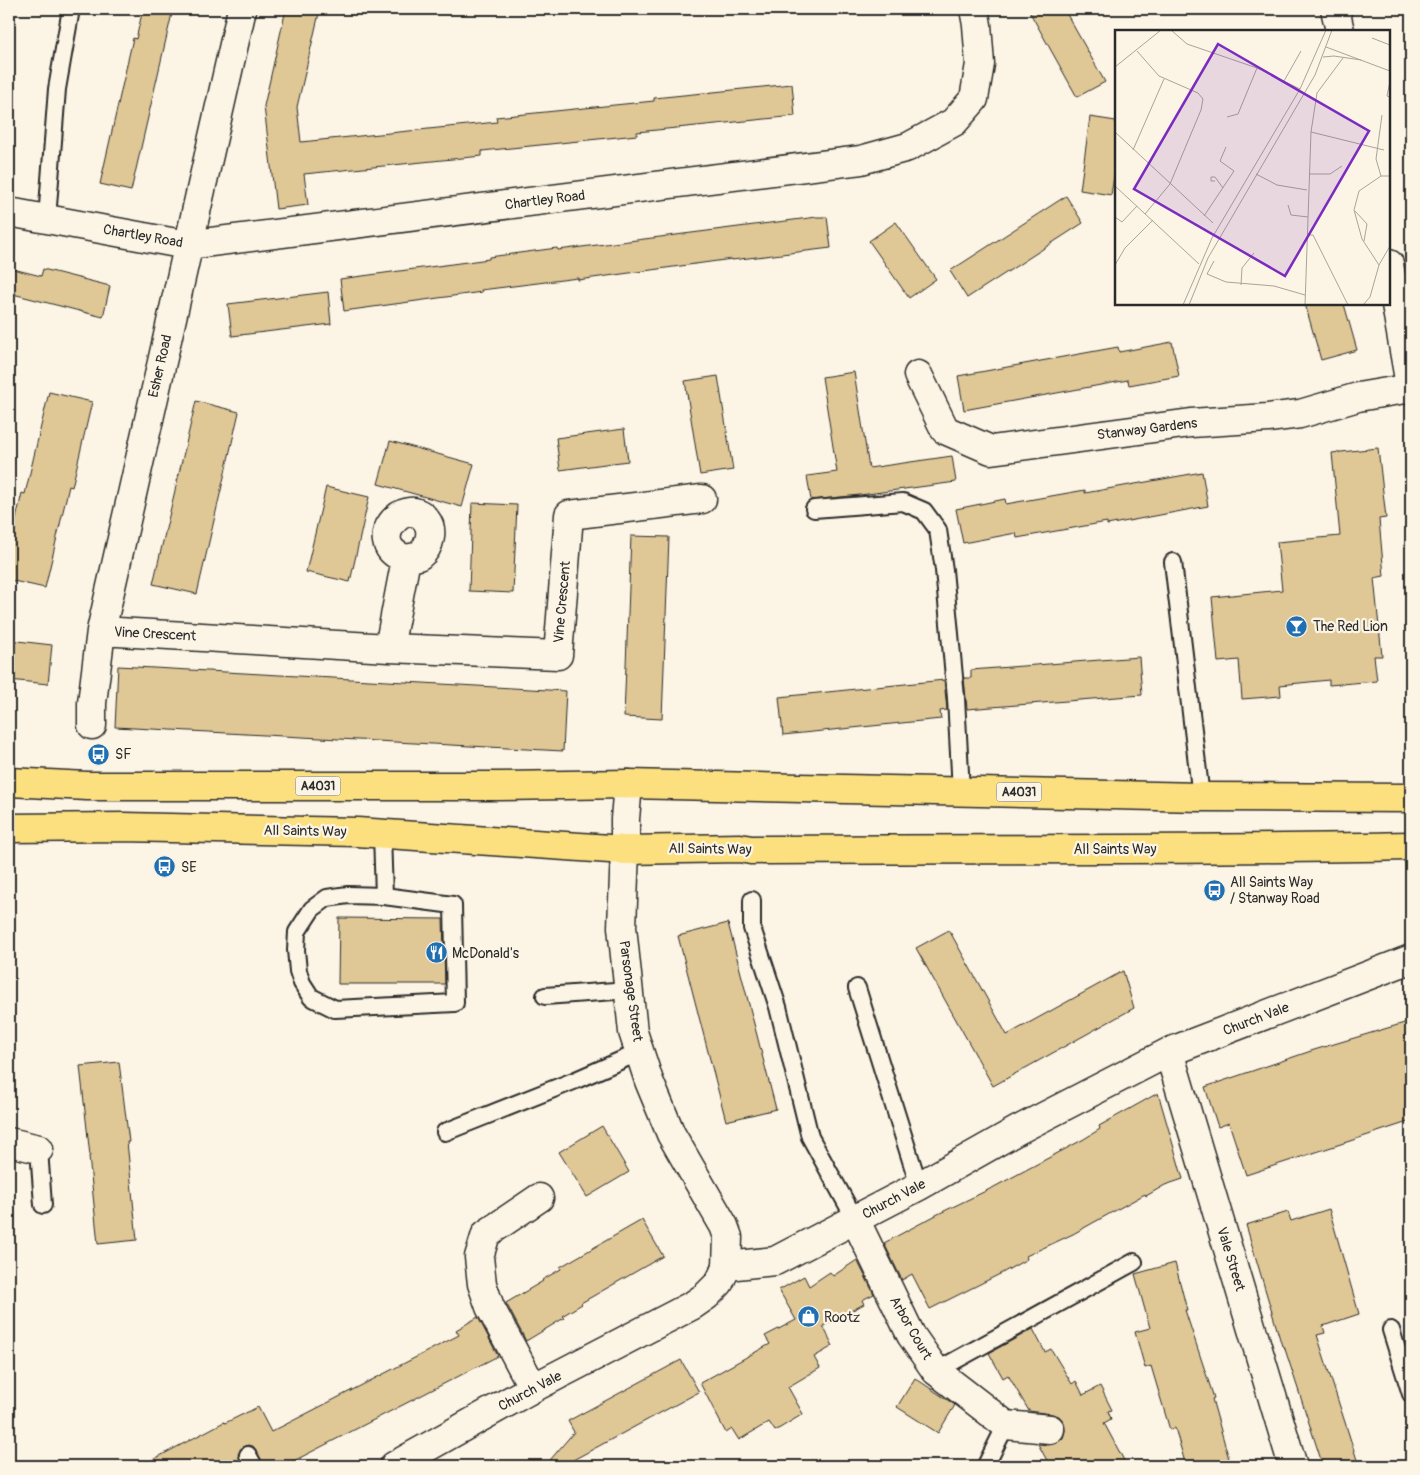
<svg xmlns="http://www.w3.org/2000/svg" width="1420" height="1475" font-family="Pangolin,sans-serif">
  <rect width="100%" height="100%" fill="#fcf5e5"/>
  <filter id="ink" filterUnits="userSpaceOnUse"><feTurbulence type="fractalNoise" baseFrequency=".02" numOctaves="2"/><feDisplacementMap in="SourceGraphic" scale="10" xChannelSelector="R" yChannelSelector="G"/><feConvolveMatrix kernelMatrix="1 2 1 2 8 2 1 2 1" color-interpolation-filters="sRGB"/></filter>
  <g filter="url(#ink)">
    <path fill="#dfc796" stroke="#2b2b2b" d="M 143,9 L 173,9 L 131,191 L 100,184 L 133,38 L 136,39 Z
      M 286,9 L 320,9 L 297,107 L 301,142 L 497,122 L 496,117 L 654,101 L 654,98 L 792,84 L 795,116 L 637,132 L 637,135 L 482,151 L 482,156 L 304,174 L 308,205 L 276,209 L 264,106 Z
      M 1028,9 L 1064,9 L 1105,82 L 1077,97 Z
      M 1090,117 L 1116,121 L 1116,164 L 1111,195 L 1080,190 Z
      M 1066,196 L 1083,223 L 967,298 L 950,271 Z
      M 817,217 L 827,217 L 831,248 L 732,260 L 732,259 L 578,280 L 578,278 L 481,290 L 482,292 L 344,311 L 340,279 L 489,259 L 489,257 L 557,248 L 558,250 Z
      M 896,222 L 936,279 L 909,298 L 869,241 Z
      M 9,268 L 41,276 L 43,269 L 110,286 L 103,317 L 9,293 Z
      M 328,292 L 331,324 L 232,336 L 228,304 Z
      M 1305,304 L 1344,304 L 1357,350 L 1321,360 Z
      M 1172,342 L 1179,376 L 1129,385 L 1128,380 L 964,410 L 958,376 L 1118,347 L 1119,352 Z
      M 854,372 L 869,468 L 952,456 L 956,482 L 860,495 L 811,500 L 807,476 L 837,472 L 822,377 Z
      M 718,376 L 733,470 L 700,475 L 685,381 Z
      M 49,392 L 92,402 L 72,487 L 69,486 L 45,588 L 9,580 L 9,549 L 22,493 L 25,494 Z
      M 196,401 L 239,412 L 197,594 L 153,584 Z
      M 624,429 L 628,461 L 560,470 L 556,438 Z
      M 390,441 L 474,464 L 462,507 L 378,484 Z
      M 1378,448 L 1386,518 L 1379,519 L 1384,576 L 1374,578 L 1382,656 L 1374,656 L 1377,681 L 1329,685 L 1329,680 L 1280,685 L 1281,696 L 1242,699 L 1239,660 L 1218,662 L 1212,597 L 1282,590 L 1277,542 L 1340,536 L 1332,453 Z
      M 1202,472 L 1208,506 L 1107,525 L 1107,522 L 1017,538 L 1016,533 L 963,543 L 956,509 L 1005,499 L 1006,504 L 1085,490 L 1085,493 Z
      M 326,487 L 369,497 L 350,582 L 306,572 Z
      M 472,503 L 517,505 L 513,593 L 469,591 Z
      M 631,536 L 669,537 L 662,719 L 624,717 Z
      M 9,640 L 52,645 L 48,684 L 9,680 Z
      M 1139,657 L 1142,695 L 967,709 L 964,678 L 971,678 L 971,670 Z
      M 118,666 L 566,691 L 563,751 L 115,727 Z
      M 944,680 L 947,710 L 940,711 L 941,719 L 783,735 L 779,697 Z
      M 339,918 L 443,919 L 445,984 L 338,984 Z
      M 728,923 L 776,1109 L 726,1121 L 678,936 Z
      M 949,930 L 1007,1035 L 1123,971 L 1134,1008 L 993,1086 L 916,948 Z
      M 1411,1021 L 1411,1121 L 1246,1175 L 1229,1123 L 1218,1127 L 1205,1087 L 1314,1050 Z
      M 119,1062 L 129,1142 L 127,1142 L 137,1240 L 98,1244 L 89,1156 L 90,1156 L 80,1066 Z
      M 1158,1093 L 1183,1179 L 1165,1185 L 1146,1196 L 1145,1194 L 1073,1234 L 1026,1256 L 1027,1259 L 1002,1273 L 930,1309 L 912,1274 L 902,1280 L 884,1243 L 938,1214 L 994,1187 L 1084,1139 L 1100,1129 L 1099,1126 Z
      M 602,1126 L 629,1172 L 587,1197 L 559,1152 Z
      M 1329,1209 L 1359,1314 L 1323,1326 L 1325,1333 L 1317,1335 L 1359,1466 L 1323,1466 L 1284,1346 L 1282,1346 L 1246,1225 L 1288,1212 L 1291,1221 Z
      M 642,1220 L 663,1256 L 581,1303 L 582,1304 L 562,1316 L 564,1318 L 526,1341 L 506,1303 L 543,1281 L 542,1280 L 561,1269 L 560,1267 Z
      M 857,1260 L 874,1294 L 862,1300 L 864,1304 L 823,1326 L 833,1346 L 814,1357 L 820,1368 L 788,1387 L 803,1414 L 775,1431 L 769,1422 L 739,1440 L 732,1429 L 726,1433 L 700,1383 L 770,1344 L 765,1336 L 796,1320 L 779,1290 L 804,1276 L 809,1286 L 830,1272 L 833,1276 Z
      M 1175,1263 L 1187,1310 L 1185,1310 L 1214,1398 L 1212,1399 L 1231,1466 L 1186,1466 L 1175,1428 L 1170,1430 L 1151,1366 L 1145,1368 L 1135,1332 L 1150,1328 L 1135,1274 Z
      M 478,1317 L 498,1356 L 284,1466 L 264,1466 L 256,1450 L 253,1446 L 248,1445 L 243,1447 L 238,1454 L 243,1466 L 141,1466 L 224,1422 L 225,1423 L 258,1407 L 271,1432 L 459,1335 L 456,1330 Z
      M 1033,1329 L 1045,1352 L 1051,1349 L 1072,1384 L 1076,1381 L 1083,1395 L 1100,1386 L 1112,1410 L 1108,1411 L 1111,1419 L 1104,1423 L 1127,1466 L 1050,1466 L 1038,1444 L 1049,1445 L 1057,1443 L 1063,1438 L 1065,1431 L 1064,1422 L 1059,1416 L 1052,1414 L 1029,1411 L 1008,1375 L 1003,1378 L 989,1353 Z
      M 681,1360 L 699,1392 L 562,1466 L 545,1466 L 574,1432 L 568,1421 Z
      M 915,1378 L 955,1405 L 938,1433 L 897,1407 Z"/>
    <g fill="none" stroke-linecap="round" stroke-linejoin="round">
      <defs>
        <path id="lane" d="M 47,219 L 57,89 L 71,9
          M 814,509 L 903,502 L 924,511 L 938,530 L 944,570 L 956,698 L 961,791
          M 1173,562 L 1201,797
          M 382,834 L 384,896 L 453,905 L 455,1003 L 335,1009 L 311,997 L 302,983 L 298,971 L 296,950 L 297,932 L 312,909 L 327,898 L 348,895 L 384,896
          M 752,900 L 752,928 L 778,1007 L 810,1137 L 855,1219
          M 857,988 L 919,1186
          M 545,996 L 629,990
          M 445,1132 L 576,1080 L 640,1052
          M 39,1149 L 43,1205
          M 1391,1330 L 1411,1394
          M 936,1371 L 1134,1262
          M 248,1455 L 254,1466
          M 986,1465 L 1006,1425"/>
        <path id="street" d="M 1335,9 L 1340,31
          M 9,212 L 187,245 L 861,160 L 908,147 L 954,122 L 974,99 L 980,64 L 977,25 L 974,9
          M 1389,264 L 1411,391
          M 918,375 L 945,430 L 991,450 L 1191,423 L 1268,418 L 1300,414 L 1358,397 L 1411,388
          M 101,631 L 389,648 L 558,655 L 569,515 L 702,499
          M 389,648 L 406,559 C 410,558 417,557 420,555 C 430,547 434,530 426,520 C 406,492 361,544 406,559
          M 92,725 L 92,703 L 101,631 L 242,9
          M 625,850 L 625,819 L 628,784
          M 1169,1052 L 1293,1466
          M 9,1142 L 39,1149
          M 855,1219 L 911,1335 L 936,1371 L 1006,1425 L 1050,1429
          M 727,1266 L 775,1261 L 919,1186 L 1018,1130 L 1169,1052 L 1411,959
          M 533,1388 L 490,1307 L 482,1284 L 479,1257 L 486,1234 L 539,1198"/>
        <path id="secondary" d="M 394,1466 L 533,1388 L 693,1305 L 706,1296 L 719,1283 L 727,1266 L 728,1237 L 724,1226 L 671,1134 L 649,1081 L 633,1032 L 622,927 L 625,850"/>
        <path id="highway" d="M 9,782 L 87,786 L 500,786 L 628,784 L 1201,797 L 1411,798
          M 9,828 L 124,827 L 357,832 L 625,850 L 740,848 L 751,850 C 971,848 1191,851 1411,846"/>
      </defs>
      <use href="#lane" stroke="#2b2b2b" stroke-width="20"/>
      <use href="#street" stroke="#2b2b2b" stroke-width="31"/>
      <use href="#secondary" stroke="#2b2b2b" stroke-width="31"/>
      <use href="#highway" stroke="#2b2b2b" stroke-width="31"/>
      <use href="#lane" stroke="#fcf5e5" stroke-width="16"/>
      <use href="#street" stroke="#fcf5e5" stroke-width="28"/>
      <use href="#secondary" stroke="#fcf5e5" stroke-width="28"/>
      <use href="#highway" stroke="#fce080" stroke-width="28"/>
    </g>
  </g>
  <defs>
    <symbol id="bar-disc" viewBox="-11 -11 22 22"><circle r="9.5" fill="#1f6fb2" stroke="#fcf5e5"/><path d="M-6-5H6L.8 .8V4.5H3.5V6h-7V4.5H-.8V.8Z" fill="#fff"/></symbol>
    <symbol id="bus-disc" viewBox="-11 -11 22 22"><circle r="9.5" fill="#1f6fb2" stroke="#fcf5e5"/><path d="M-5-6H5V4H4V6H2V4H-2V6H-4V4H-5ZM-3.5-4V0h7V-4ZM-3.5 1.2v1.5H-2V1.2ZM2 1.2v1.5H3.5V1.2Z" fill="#fff"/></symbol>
    <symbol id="restaurant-disc" viewBox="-11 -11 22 22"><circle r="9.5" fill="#1f6fb2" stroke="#fcf5e5"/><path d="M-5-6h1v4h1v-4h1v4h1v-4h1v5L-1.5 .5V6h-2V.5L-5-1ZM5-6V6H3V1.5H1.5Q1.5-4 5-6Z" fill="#fff"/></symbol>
    <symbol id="shop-disc" viewBox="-11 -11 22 22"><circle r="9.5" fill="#1f6fb2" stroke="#fcf5e5"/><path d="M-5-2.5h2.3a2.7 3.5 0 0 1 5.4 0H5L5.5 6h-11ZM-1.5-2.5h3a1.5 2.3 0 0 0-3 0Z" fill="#fff"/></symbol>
  </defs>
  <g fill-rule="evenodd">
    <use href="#bar-disc" x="1284" y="614" width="25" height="25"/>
    <use href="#bus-disc" x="86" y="742" width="25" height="25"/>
    <use href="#bus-disc" x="152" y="854" width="25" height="25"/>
    <use href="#bus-disc" x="1202" y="878" width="25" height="25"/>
    <use href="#restaurant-disc" x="424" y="940" width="25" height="25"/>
    <use href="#shop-disc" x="796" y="1304" width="25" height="25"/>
  </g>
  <g text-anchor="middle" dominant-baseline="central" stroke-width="4.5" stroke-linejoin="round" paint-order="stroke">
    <g fill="#fcf5e5" stroke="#6a6863" stroke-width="1">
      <rect x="295.5" y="776.5" width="45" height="19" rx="4"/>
      <rect x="996.5" y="782.5" width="45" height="19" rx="4"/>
    </g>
    <g font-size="12" font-weight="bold" fill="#2b2b2b">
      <text x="318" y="786">A4031</text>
      <text x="1019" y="792">A4031</text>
    </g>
    <g font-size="14" fill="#2b2b2b" stroke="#fcf5e5">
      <text transform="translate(545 200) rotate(-7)">Chartley Road</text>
      <text transform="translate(143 236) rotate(10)">Chartley Road</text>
      <text transform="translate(160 366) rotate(-77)">Esher Road</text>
      <text transform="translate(1147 429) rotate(-7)">Stanway Gardens</text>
      <text transform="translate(562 602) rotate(-85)">Vine Crescent</text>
      <text transform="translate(155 634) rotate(3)">Vine Crescent</text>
      <text transform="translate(305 831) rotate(1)">All Saints Way</text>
      <text transform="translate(710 849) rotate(1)">All Saints Way</text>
      <text x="1115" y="849">All Saints Way</text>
      <text transform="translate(631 991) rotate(82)">Parsonage Street</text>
      <text transform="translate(1256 1019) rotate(-21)">Church Vale</text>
      <text transform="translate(894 1199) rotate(-28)">Church Vale</text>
      <text transform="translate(1231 1259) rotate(73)">Vale Street</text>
      <text transform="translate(911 1328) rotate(60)">Arbor Court</text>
      <text transform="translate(530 1391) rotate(-28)">Church Vale</text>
    </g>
    <g font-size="14" fill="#2b2b2b" stroke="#fcf5e5" text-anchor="start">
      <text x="1313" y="626">The Red Lion</text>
      <text x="115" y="754">SF</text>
      <text x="181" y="867">SE</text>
      <text x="1230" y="882">All Saints Way<tspan x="1230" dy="16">/ Stanway Road</tspan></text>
      <text x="452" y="953">McDonald's</text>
      <text x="824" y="1317">Rootz</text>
    </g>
  </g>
  <g transform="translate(1115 30)">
    <rect width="275" height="275" fill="#fcf5e5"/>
    <path fill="none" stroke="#a8a49b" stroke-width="1" d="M 56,0 L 72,14 L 142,38 L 185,59M 257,8 L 275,15M 211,17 L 275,41M 22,21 L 44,46 L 83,63 L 88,69 L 86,80 L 55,154 L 30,184M 208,27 L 219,26 L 246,30M 0,37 L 46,0M 169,51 L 186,21M 275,51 L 272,66 L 275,67M 112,87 L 123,84 L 142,38M 0,102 L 98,193M 196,102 L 269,120M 18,120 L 49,49M 141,144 L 162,155 L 192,160M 194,144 L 215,144 L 227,136M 266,146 L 261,129 L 267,85M 275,146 L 266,146 L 244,161 L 239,180 L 247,209 L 264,235 L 275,216M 100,151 L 96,151 L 96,147 L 100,147 L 108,158M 0,156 L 84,234M 173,175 L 176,185 L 193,187M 240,181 L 252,194 L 249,211M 89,186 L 119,141 L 105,131 L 111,117M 0,187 L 7,192 L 22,176M 192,205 L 198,205 L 233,275M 99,231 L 92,244 L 111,252 L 159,256 L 190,265M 0,235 L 10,218 L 38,190M 126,255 L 127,238 L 139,223M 68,275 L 97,208 L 185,59 L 211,0M 74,275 L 93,228 L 200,45 L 217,0M 190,275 L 196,102 L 202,63 L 228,28M 248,275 L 255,267 L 264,235"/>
    <path fill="#7b2cbf" fill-opacity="0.15" stroke="#7b2cbf" stroke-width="2.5" d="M 103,14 L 254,101 L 170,246 L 19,159 Z"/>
    <rect width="275" height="275" fill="none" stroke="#2b2b2b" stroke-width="2.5"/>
  </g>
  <rect width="1420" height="1475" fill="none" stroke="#fcf5e5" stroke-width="30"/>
  <rect x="15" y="15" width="1390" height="1445" fill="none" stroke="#2b2b2b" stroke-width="2" filter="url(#ink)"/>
</svg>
